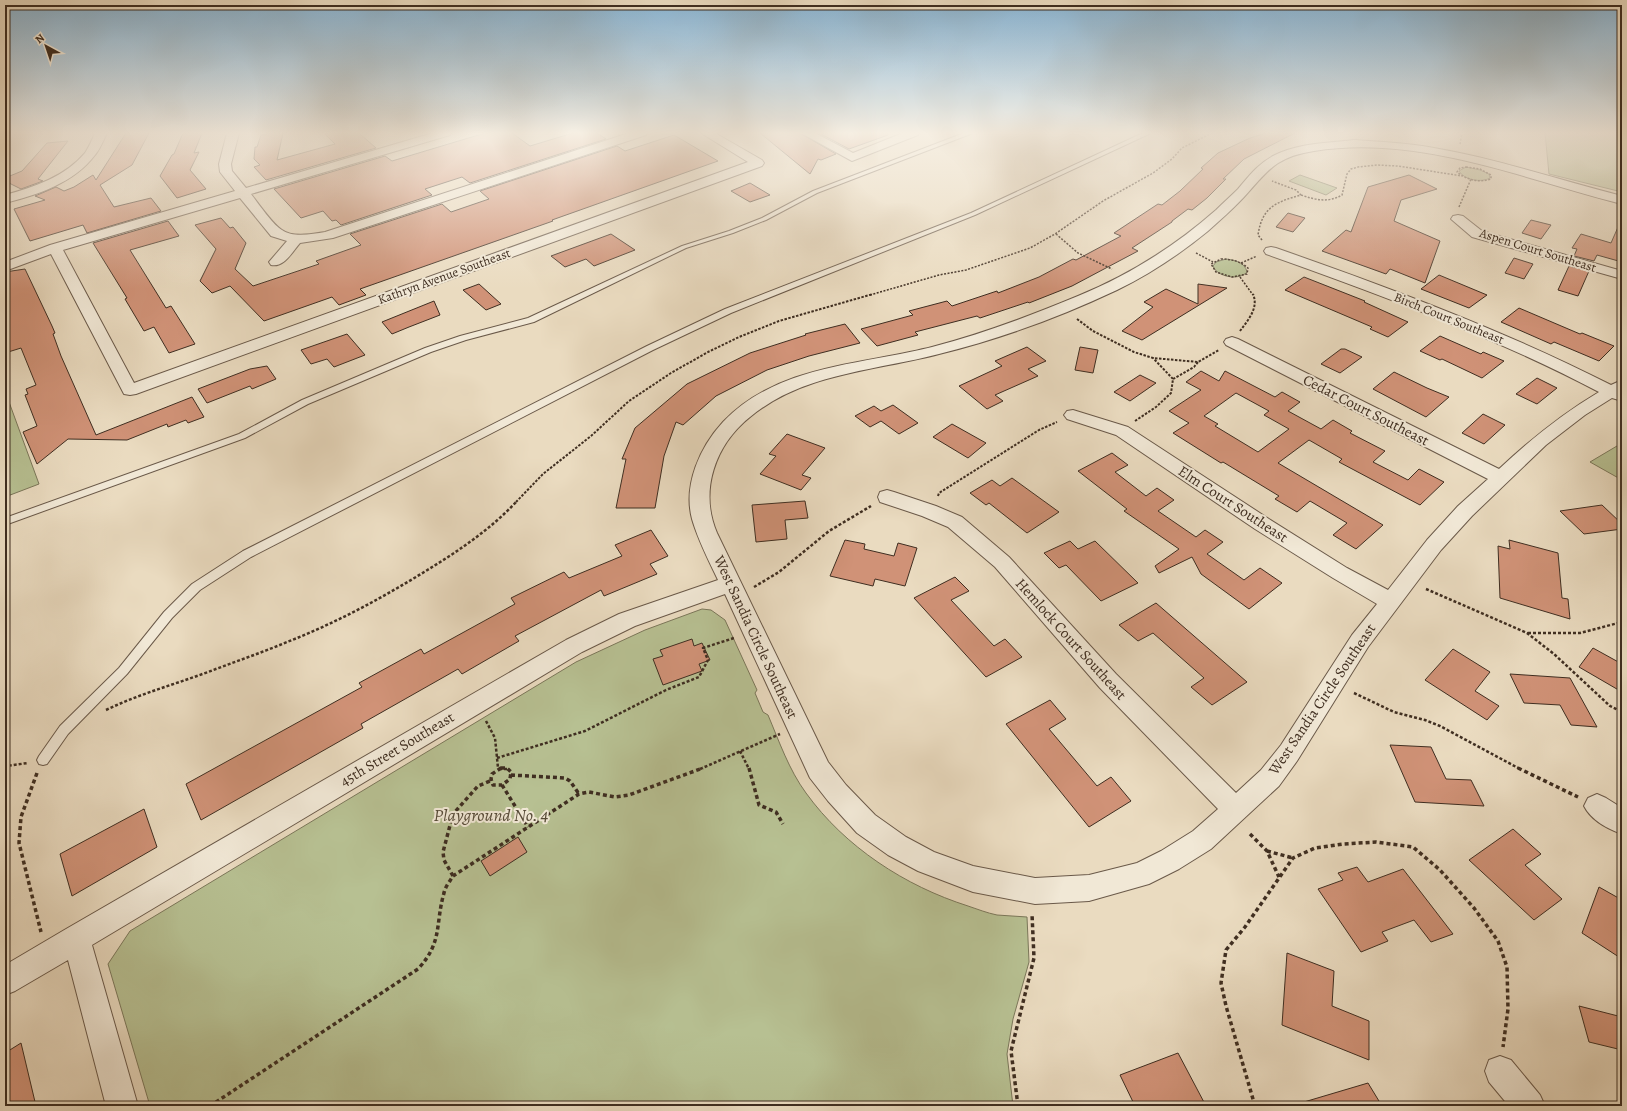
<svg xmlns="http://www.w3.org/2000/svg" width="1627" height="1111" font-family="Alegreya,serif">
  <rect width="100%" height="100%" fill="#eadbc0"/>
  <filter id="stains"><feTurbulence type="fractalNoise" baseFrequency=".005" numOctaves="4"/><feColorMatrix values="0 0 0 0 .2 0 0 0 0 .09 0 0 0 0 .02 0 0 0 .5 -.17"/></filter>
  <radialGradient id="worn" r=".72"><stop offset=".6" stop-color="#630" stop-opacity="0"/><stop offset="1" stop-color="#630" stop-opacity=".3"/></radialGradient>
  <path fill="#b7c092" stroke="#7b775a" d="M 1545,133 L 1622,133 L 1622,192 L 1549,174 Z
    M 1466,167 L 1480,170 L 1489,174 L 1490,178 C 1481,183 1464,180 1459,171 Z
    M 1300,175 L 1337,188 L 1326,195 L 1289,181 Z
    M 1226,259 C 1234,260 1245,262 1247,272 C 1239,281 1217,277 1213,266 L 1216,262 Z
    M 5,391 L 39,484 L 5,497 Z
    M 1622,443 L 1622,480 L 1590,462 Z
    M 702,609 L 711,610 L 725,620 L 757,690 L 755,693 L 763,712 L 768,715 C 779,741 789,770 806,793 C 845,847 905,886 968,906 C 977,909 987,913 997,915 C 1007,916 1017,916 1027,917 L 1029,962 L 1013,1019 L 1007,1054 L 1013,1106 L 150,1106 L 108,964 L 130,931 L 576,662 L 645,630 Z"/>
  <path fill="#d09277" stroke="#3f2e21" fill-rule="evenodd" d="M 126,133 L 149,133 L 132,165 L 100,185 L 114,207 L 151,198 L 161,211 L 87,233 L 83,225 L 30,241 L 14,209 L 45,200 L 35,196 L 56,187 L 64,191 L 74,187 L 93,175 L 96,180 Z
    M 183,133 L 202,133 L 194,153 L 199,152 L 190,170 L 206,189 L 177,198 L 160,176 L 172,155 L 174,154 Z
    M 271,133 L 283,133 L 277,160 L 335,144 L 324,133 L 359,133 L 376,148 L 266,180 L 254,167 L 260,165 L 254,159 L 255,147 L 257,147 L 261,135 Z
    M 485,133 L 512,133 L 530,146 L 573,133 L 597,133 L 606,139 L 470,183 L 462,177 L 425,189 L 432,195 L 341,225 L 336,220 L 332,221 L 323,211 L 301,218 L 274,189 L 385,156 L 392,161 Z
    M 760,133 L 800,133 L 836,154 L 821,160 L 818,159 L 810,174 Z
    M 819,133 L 888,133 L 888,135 L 849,149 Z
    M 1266,133 L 1295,133 L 1244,159 L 1223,179 L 1226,179 L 1207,198 L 1192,210 L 1188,209 L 1172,221 L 1172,222 L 1132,248 L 1138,251 L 1072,286 L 1029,303 L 1028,302 L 980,318 L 977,316 L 915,332 L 918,335 L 877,346 L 861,329 L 913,315 L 909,311 L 947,301 L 952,306 L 997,291 L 998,293 L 1039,277 L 1073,259 L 1076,260 L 1121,236 L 1114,233 L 1158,204 L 1162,205 L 1180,191 L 1203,169 L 1201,168 L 1218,153 L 1250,138 Z
    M 674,135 L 718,161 L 552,220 L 553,221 L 360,289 L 366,295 L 339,305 L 332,297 L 264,321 L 230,286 L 212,293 L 200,281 L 216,249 L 195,225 L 221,218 L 230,228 L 233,227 L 246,243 L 235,269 L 253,286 L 319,264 L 316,261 L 361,245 L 350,234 L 442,204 L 451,212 L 489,199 L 480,191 L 617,146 L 625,151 Z
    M 68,141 L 38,179 L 43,181 L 21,189 L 5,181 L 5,178 L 22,171 L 47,143 Z
    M 1409,175 L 1437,189 L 1401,200 L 1394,221 L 1440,241 L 1425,283 L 1390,269 L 1386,274 L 1322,251 L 1346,230 L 1351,232 L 1368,187 Z
    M 750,183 L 770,195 L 750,202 L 731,191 Z
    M 1288,213 L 1305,218 L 1293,232 L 1276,227 Z
    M 1622,218 L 1622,262 L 1597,255 L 1594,261 L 1574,256 L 1577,249 L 1572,248 L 1581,234 L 1611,243 Z
    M 1531,220 L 1551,225 L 1541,239 L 1522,233 Z
    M 168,221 L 179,236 L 130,250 L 166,308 L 171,306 L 195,344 L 169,353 L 154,327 L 144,331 L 125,299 L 127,298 L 93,243 Z
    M 611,234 L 635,250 L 594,266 L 586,259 L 565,267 L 551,256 Z
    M 1514,258 L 1533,264 L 1524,279 L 1505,273 Z
    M 1569,266 L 1589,271 L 1578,296 L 1558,290 Z
    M 25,269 L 52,326 L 55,333 L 53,334 L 61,356 L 96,435 L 192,397 L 204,417 L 188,423 L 186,420 L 168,427 L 167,424 L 127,440 L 68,439 L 37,464 L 23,432 L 37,426 L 25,395 L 28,394 L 26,389 L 36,385 L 21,348 L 5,353 L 5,272 Z
    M 1439,275 L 1487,295 L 1469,308 L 1421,289 Z
    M 1304,277 L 1365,301 L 1364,302 L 1408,322 L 1388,337 L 1370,329 L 1372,327 L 1285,290 Z
    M 479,284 L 501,304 L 486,310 L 463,290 Z
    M 1198,284 L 1227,288 L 1142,340 L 1122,331 L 1153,307 L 1144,302 L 1166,289 L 1198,304 Z
    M 434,301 L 440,315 L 409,327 L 392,334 L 382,322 Z
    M 1519,308 L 1580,334 L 1582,333 L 1614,346 L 1599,361 L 1554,342 L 1551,344 L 1501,322 Z
    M 845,324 L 860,343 L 809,356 L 767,370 L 716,396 L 683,425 L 676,422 L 664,456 L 655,508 L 616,508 L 626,459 L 622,459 L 635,428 L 687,384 L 750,353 L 806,335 L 805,334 Z
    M 347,334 L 365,355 L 334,367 L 327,359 L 311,364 L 301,350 Z
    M 1440,336 L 1481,354 L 1483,352 L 1504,361 L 1482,378 L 1442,359 L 1440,360 L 1420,351 Z
    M 1027,347 L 1046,361 L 1028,369 L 1038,376 L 995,395 L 1003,401 L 987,409 L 959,386 L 1002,366 L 995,361 Z
    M 1080,347 L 1098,350 L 1093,373 L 1075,370 Z
    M 1341,349 L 1345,349 L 1362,357 L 1340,373 L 1321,364 Z
    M 267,366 L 276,379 L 252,389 L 250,386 L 207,403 L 198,389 L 250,369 Z
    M 1201,371 L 1219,381 L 1225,371 L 1275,397 L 1282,392 L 1300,402 L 1288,411 L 1321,429 L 1333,420 L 1352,431 L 1350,433 L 1385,451 L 1373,462 L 1408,480 L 1419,469 L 1444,482 L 1420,505 L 1339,462 L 1342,459 L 1309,440 L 1278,463 L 1383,525 L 1356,549 L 1333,535 L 1347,523 L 1310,501 L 1297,512 L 1275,499 L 1279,496 L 1223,462 L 1221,463 L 1173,433 L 1189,423 L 1169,411 L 1201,390 L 1186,382 ZM 1236,393 L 1269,411 L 1264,415 L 1289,429 L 1258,452 L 1215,426 L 1218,424 L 1204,416 Z
    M 1394,372 L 1427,388 L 1449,397 L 1426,417 L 1373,389 Z
    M 1140,375 L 1156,383 L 1130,401 L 1114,392 Z
    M 1537,378 L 1557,388 L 1537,404 L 1516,394 Z
    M 893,405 L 918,423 L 899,434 L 881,421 L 870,427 L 855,416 L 874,406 L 881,411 Z
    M 1483,414 L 1505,425 L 1484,444 L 1462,433 Z
    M 952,424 L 986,443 L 968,458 L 933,437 Z
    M 787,434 L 825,448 L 802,475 L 811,478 L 801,490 L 760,474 L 776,456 L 769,454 Z
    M 1112,453 L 1128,465 L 1115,472 L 1146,496 L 1157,488 L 1174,500 L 1158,511 L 1196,537 L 1205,530 L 1223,542 L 1207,554 L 1244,580 L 1260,568 L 1282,583 L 1249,609 L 1201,574 L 1192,557 L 1159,573 L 1155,566 L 1179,549 L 1124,511 L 1127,509 L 1078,471 Z
    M 1012,478 L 1059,512 L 1027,533 L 989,503 L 986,505 L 970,493 L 992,480 L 1000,486 Z
    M 805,501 L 808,518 L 785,520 L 787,539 L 756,542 L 752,505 Z
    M 1602,505 L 1622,524 L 1622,529 L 1584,534 L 1560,511 Z
    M 651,530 L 668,556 L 650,564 L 657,574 L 604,596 L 601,590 L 515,636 L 519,641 L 462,674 L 458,669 L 361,724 L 363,728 L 201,820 L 186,784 L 362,687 L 359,683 L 421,649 L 424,654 L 515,604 L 511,598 L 564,572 L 569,578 L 622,556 L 615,545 Z
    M 845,540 L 865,544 L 864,549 L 894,556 L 898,543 L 917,548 L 905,586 L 875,579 L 873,586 L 830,576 Z
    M 1509,540 L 1558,553 L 1562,598 L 1568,599 L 1570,619 L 1500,598 L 1498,546 L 1510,549 Z
    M 1070,541 L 1078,549 L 1095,541 L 1138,583 L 1101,601 L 1066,565 L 1059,568 L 1044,553 Z
    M 955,577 L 969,591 L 951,600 L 994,646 L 1005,639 L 1022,657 L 986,677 L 914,598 Z
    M 1156,603 L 1247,682 L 1212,705 L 1191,687 L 1204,678 L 1153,633 L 1138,641 L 1119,625 Z
    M 692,639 L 694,646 L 702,643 L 710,660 L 699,664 L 702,671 L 663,685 L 653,659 L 663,656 L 660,650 Z
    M 1593,648 L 1622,664 L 1622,692 L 1579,667 Z
    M 1453,649 L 1490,672 L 1475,691 L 1499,706 L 1487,720 L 1425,680 Z
    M 1510,674 L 1570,678 L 1597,727 L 1571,725 L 1560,705 L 1524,703 Z
    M 1050,700 L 1066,719 L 1049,729 L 1097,786 L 1111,777 L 1131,801 L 1089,827 L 1006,724 Z
    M 1390,745 L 1431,747 L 1446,779 L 1471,780 L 1484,806 L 1415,802 Z
    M 144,809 L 157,847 L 72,896 L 60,854 Z
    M 1513,829 L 1541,854 L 1525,865 L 1562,899 L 1534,920 L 1469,860 Z
    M 518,837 L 527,852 L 490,876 L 481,861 Z
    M 1357,867 L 1368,882 L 1403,869 L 1453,934 L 1431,942 L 1414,920 L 1382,932 L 1388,941 L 1361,952 L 1318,889 L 1343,880 L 1338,873 Z
    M 1599,887 L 1622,900 L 1622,959 L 1582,933 Z
    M 1287,953 L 1334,971 L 1332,1006 L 1369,1021 L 1369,1060 L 1282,1025 Z
    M 1579,1006 L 1622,1017 L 1622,1050 L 1589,1042 Z
    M 21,1043 L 36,1106 L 5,1106 L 5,1053 Z
    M 1178,1053 L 1206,1106 L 1135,1106 L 1120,1075 Z
    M 1368,1083 L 1382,1106 L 1305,1106 L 1304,1102 Z"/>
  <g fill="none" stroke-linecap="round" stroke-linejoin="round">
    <defs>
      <path id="lane" d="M 964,133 L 973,133 L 817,193 L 766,220 L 733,233 L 686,248 L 534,322 L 466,340 L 431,352 L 308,404 L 245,438 L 5,525 L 5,518 L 239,434 L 302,400 L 425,348 L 460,336 L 528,318 L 682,246 L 729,231 L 762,218 L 813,191 Z
        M 1143,133 L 1151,133 L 975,215 L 731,313 L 653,350 L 251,557 L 200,590 L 172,618 L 127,674 L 68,734 L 47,764 L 43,765 L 39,764 L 37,760 L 39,756 L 60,726 L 119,668 L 164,612 L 192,584 L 243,551 L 647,346 L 725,309 L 971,213 Z"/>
      <path id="street" d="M 95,133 L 107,133 C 103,141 100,149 95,155 C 74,183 37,195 5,203 L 5,195 C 34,187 65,177 85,153 C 89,147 92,140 95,133 Z
        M 227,133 L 239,133 L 231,164 L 232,171 L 246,188 L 433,133 L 451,133 L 450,135 L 251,194 C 258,203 273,225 282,230 C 293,238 312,234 325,232 L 629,133 L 647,133 L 646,135 L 333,238 L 300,243 C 293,251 284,268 271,265 L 269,262 L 287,241 L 271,236 L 240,198 L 63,250 L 134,383 L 748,162 L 701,133 L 715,133 L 762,160 L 764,163 L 762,166 L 136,394 L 130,395 L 124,394 L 51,254 L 5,271 L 5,262 L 50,245 L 235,191 L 220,172 L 219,164 Z
        M 801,133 L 815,133 L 853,153 L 903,133 L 919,133 L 918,135 L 852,161 Z
        M 1355,140 C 1382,142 1408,143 1434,148 C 1498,159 1559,180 1622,196 L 1622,204 C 1523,179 1418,134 1314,151 C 1275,157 1268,171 1244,197 C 1233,209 1220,220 1208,231 C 1180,254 1150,274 1117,290 C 1060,317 1000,339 939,354 C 874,371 803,373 750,417 C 715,445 699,491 717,533 L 828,762 L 846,785 L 875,815 L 906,837 L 934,852 L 973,866 L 1035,878 L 1089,875 L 1137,863 L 1161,851 L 1193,831 L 1218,809 L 1100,688 L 995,567 L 948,527 L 922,516 L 880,502 L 878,497 L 880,492 L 887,490 L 894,492 L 936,506 L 962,517 L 1009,557 L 1116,674 L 1236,793 L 1261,770 L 1281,745 L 1352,635 L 1377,604 L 1333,578 L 1255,529 L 1116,435 L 1067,419 L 1064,415 L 1067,411 L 1073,410 L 1128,427 L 1269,519 L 1347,568 L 1388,590 L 1427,540 L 1458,506 L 1488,479 L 1226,345 L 1224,342 L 1226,339 L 1232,337 L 1238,339 L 1499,469 C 1530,440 1562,414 1599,392 C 1492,336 1379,294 1266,254 L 1264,251 L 1266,248 L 1271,247 L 1276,248 C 1390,288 1503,330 1611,385 L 1622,380 L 1622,401 L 1612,398 L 1585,415 L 1546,445 L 1472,516 L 1441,550 L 1368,647 L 1297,761 L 1279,786 L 1211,849 L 1179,869 L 1149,884 L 1089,901 L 1035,904 L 973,892 L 918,871 L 888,855 L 857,833 L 828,801 L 810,778 L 725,594 L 635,626 L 582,652 L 92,945 L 138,1106 L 106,1106 L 68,960 L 15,991 L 5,995 L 5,965 L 66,929 L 566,640 L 619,614 L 718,580 C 709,561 698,540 692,519 C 683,485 700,447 723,422 C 777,365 861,365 932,347 C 982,334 1030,316 1078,296 C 1129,275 1174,247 1216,210 C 1223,203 1231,196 1238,189 C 1249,176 1258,164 1273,156 C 1298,143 1328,143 1355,140 Z
        M 1458,215 L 1463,216 L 1482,231 L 1622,271 L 1622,279 L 1472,237 L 1451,219 L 1453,216 Z
        M 1597,794 L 1606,798 L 1622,808 L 1622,834 C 1608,829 1591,820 1584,806 L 1588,798 Z
        M 1500,1056 L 1511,1060 L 1540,1095 L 1545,1106 L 1509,1106 L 1489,1082 L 1485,1071 L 1489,1060 Z"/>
    </defs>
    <use href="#lane" stroke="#6a5949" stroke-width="2"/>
    <use href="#street" stroke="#6a5949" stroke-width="2"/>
    <path stroke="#3f2e21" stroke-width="1.5" stroke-dasharray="2 1.5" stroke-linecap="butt" d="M 1460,144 L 1462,133
      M 1466,167 L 1480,169 L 1491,175 L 1491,179 C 1479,183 1467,180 1457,172 L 1460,168 Z
      M 1301,195 C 1316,200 1328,203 1342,195 L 1347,174 L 1351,169 L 1358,167 L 1377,165 L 1398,166 L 1462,176
      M 1459,207 L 1471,179
      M 1056,234 L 1078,253 L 1112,269
      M 1262,240 L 1258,235 C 1262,207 1276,202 1301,195 L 1296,190 L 1272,181
      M 1196,253 L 1213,262
      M 1221,259 C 1231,259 1240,261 1248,268 L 1247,274 L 1232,277 L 1216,272 L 1211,264 Z
      M 1241,263 L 1257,256
      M 1240,277 L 1253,295
      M 870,295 L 939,275 L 966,270 L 1030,248 L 1055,234 L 1103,201 L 1153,173 L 1172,159 L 1182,148 L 1212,133"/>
    <path stroke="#3f2e21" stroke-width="2" stroke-dasharray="2.5 1.5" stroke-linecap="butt" d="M 1077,319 L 1093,331 L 1134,352 L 1153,358 L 1198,362 L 1219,350
      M 1240,331 C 1248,320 1259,308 1253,294
      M 1173,379 L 1194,367 L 1198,362
      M 1135,421 L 1156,407 L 1171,393 L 1173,379 L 1153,358
      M 938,496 L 939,493 L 1039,430 L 1057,422
      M 516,502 L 543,474 L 591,436 L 629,401 L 671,373 L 708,352 L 739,337 L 779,321 L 873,294"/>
    <path stroke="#3f2e21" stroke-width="2.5" stroke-dasharray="3 2" stroke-linecap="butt" d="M 754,587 L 779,572 L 829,531 L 871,506
      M 1426,589 L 1527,633 L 1554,654 L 1610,706 L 1622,712
      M 1528,633 L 1580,633 L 1622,622
      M 1354,693 L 1394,712 L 1425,720 L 1440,726 L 1520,769
      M 106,710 C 139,694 173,685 208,672 C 234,662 261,653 287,642 C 336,623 384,597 429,569 C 460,550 492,528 517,501
      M 486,721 L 495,738 L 498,768
      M 740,751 L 749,769
      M 497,758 L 585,731 L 666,690 L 699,677 L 708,660 L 703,648 L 734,638
      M 5,764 L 6,766 L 28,763
      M 499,769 L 508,769
      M 700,769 L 780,734"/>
    <path stroke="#3f2e21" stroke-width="3.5" stroke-dasharray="4 3" stroke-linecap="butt" d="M 501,768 L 507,768 L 511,772 L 510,779 L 502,785 L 493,785 L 491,779 L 492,774 Z
      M 749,768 L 759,805 L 776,812 L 783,824
      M 1518,768 L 1578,797
      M 37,773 L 21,817 L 19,843 L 41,932
      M 511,775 L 565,778 L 570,781 L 579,794
      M 502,785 L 528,827
      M 1250,834 L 1267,851 L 1279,877
      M 1267,851 L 1293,858
      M 453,876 L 444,860 L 443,852 L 453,814 L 478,786 L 490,781
      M 210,1106 L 418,969 C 443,942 435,924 444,893 C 445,887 450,881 453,876 L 579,794 L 589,792 L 615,797 L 629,795 L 703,768
      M 1018,1106 L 1011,1051 L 1034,958 L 1032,914
      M 1255,1106 L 1226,1006 L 1221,983 L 1226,950 L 1245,927 L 1293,858 L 1315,848 L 1343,844 L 1376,842 L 1413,847 L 1440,870 L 1474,908 L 1498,941 L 1507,967 L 1508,1009 L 1503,1047"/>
    <use href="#lane" fill="#f1e8d6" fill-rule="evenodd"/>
    <use href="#street" fill="#f1e8d6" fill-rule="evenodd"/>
  </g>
  <linearGradient id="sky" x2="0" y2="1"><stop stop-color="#89b6d6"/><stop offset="0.46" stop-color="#f6efe3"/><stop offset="1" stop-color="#f6efe3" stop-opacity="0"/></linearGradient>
  <rect width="1627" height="289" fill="url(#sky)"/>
  <g text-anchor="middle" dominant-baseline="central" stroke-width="4" stroke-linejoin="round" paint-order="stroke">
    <g font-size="13" fill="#3f2e21" stroke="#f1e8d6">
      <text transform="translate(1538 250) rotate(17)">Aspen Court Southeast</text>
      <text transform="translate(444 276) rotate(-20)">Kathryn Avenue Southeast</text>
      <text transform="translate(1449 318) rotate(22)">Birch Court Southeast</text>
    </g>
    <g font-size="15" fill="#3f2e21" stroke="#f1e8d6">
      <text transform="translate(1366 410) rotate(27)">Cedar Court Southeast</text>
      <text transform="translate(1233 504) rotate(33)">Elm Court Southeast</text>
      <text transform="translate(756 637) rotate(65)">West Sandia Circle Southeast</text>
      <text transform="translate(1071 639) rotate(48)">Hemlock Court Southeast</text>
      <text transform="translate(1322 699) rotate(-56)">West Sandia Circle Southeast</text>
      <text transform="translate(397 749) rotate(-31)">45th Street Southeast</text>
    </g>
    <g font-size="18" font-style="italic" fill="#574b38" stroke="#f1e8d6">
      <text x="491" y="815">Playground No. 4</text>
    </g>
  </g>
  <rect width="1627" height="1111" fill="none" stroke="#eadbc0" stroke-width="20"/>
  <rect x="6" y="6" width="1615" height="1099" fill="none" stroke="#3f2e21" stroke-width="2"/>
  <rect x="10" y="10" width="1607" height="1091" fill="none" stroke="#3f2e21"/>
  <g transform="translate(46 46) rotate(320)" stroke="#f1e8d6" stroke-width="3" paint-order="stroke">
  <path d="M0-3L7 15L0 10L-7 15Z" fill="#3f2e21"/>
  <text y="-6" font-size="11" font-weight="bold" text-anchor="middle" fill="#3f2e21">N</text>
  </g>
  <rect width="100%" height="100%" filter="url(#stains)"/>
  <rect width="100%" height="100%" fill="url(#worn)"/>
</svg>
